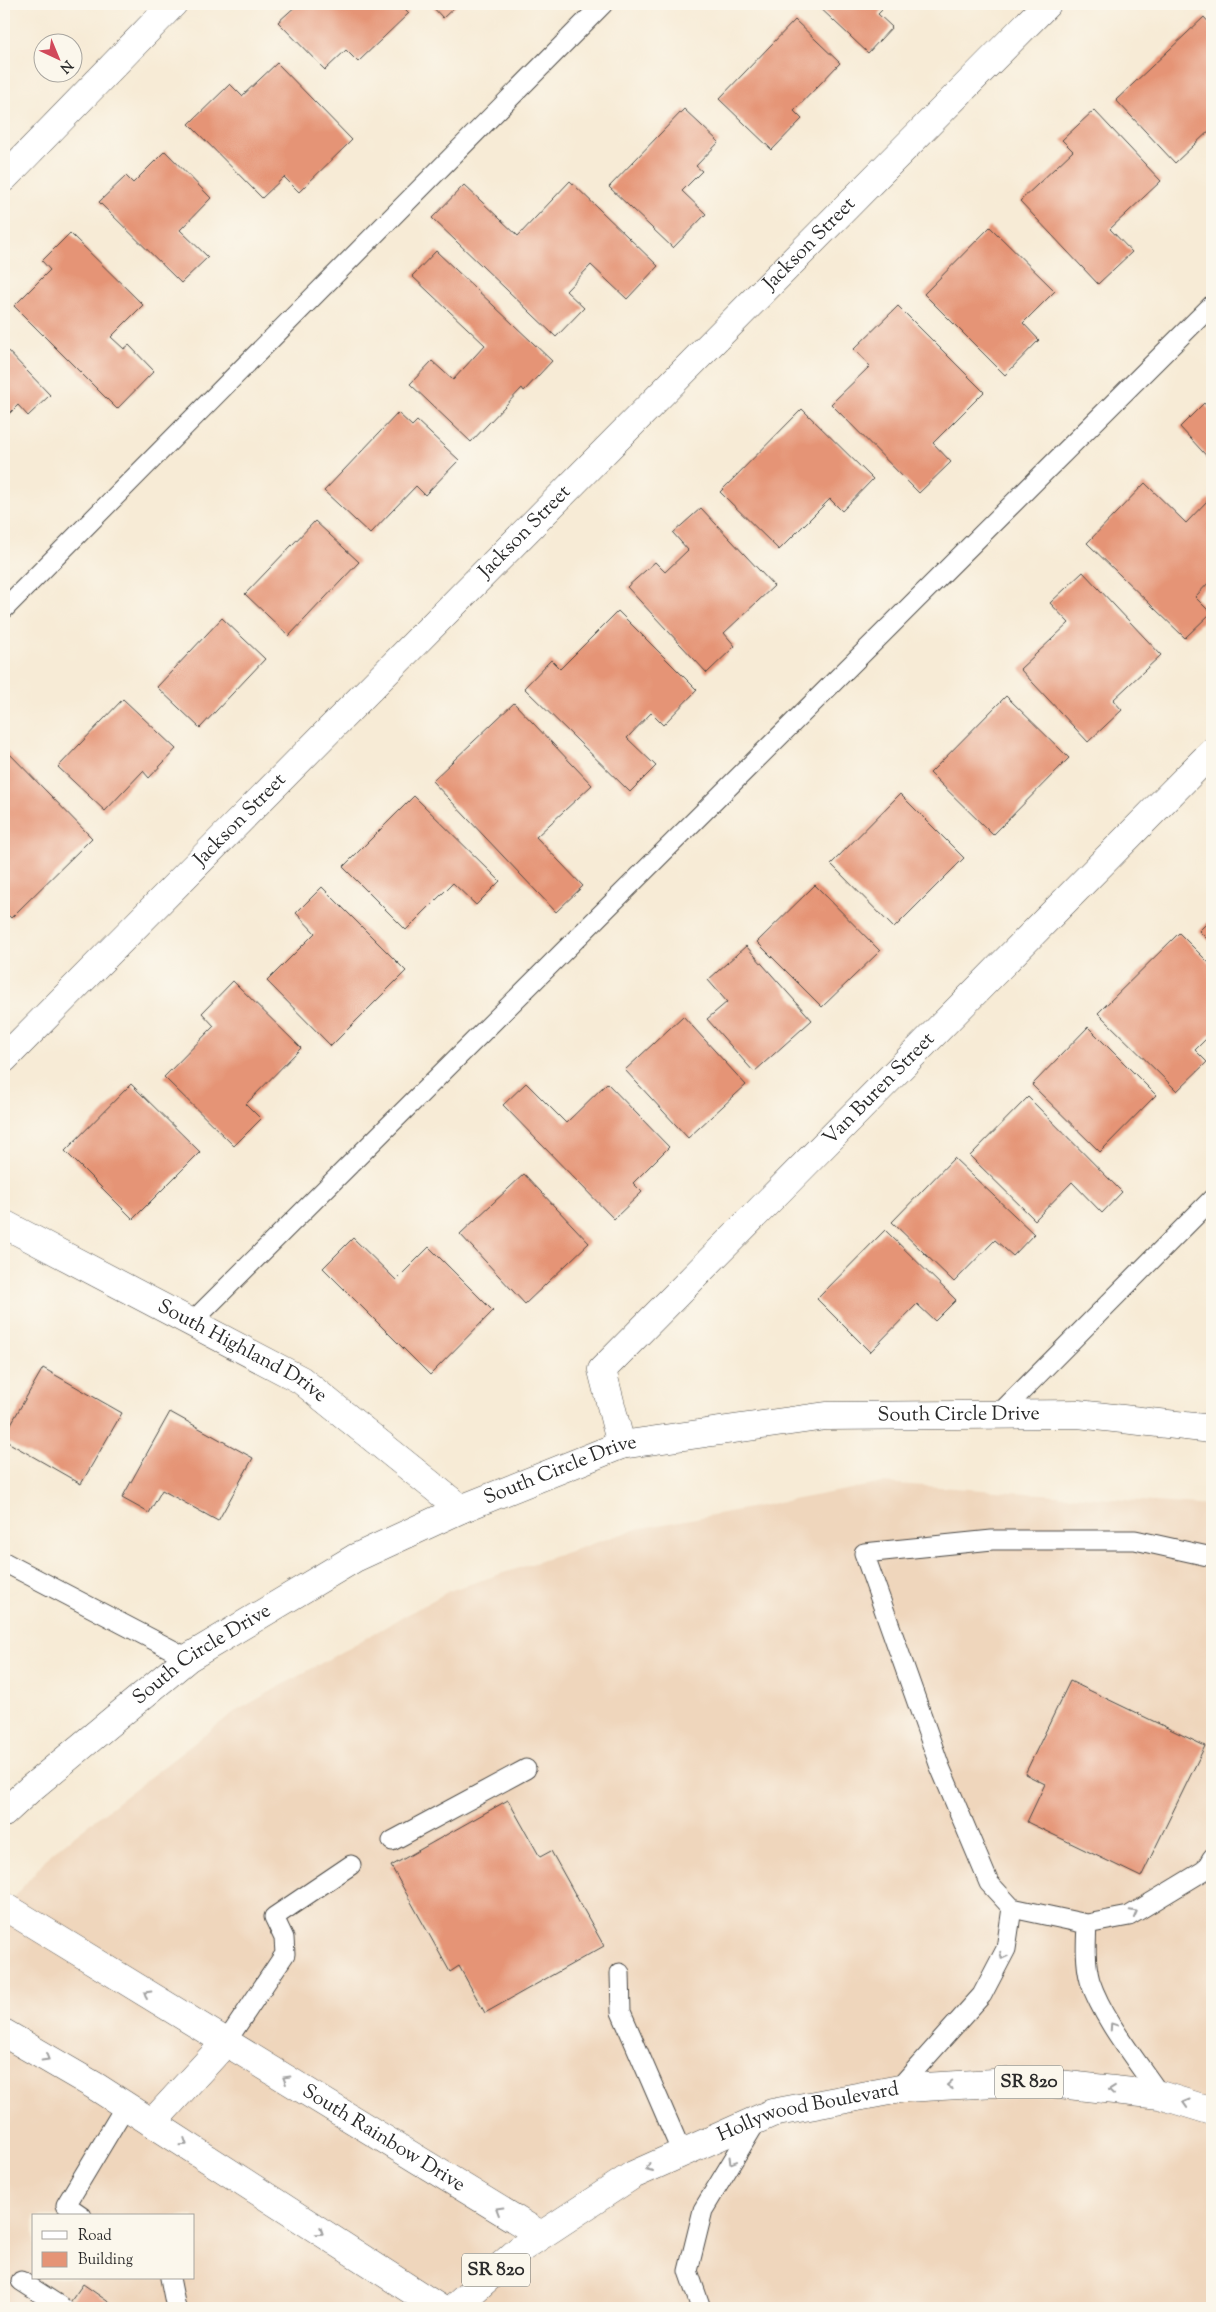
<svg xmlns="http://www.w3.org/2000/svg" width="1216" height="2312" font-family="'Sorts Mill Goudy',serif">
  <rect width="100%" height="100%" fill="#fbf7ec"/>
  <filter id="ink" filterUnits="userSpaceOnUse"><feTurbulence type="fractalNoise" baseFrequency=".02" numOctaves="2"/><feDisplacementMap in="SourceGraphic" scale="10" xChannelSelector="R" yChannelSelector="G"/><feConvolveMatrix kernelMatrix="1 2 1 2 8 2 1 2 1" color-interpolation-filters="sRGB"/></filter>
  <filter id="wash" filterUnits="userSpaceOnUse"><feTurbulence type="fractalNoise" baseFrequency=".0096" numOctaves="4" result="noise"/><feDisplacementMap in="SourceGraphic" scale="20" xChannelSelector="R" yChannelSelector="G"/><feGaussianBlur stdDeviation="1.12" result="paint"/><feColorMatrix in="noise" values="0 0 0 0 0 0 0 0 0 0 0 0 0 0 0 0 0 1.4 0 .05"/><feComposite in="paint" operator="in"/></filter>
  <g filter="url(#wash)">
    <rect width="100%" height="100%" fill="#f7ebd6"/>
    <path fill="#efd6bc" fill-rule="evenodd" d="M 883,1483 L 1212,1506 L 1212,2308 L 4,2308 L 4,1910 L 49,1855 L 233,1713 L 449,1591 L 637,1529 ZM 34,2216 L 194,2216 L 194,2278 L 34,2278 Z"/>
    <g id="blocks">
      <path fill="#e59476" d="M 298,4 L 400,4 L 409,13 L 358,62 L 346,50 L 325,70 L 278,22 Z
        M 430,4 L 458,4 L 443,18 Z
        M 816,4 L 888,4 L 878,14 L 892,27 L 868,53 Z
        M 1204,17 L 1212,26 L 1212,128 L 1175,163 L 1116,100 Z
        M 795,20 L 840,63 L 794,111 L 802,119 L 772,150 L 719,99 Z
        M 277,63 L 352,140 L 299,192 L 284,177 L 262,198 L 189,124 L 230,84 L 242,96 Z
        M 684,109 L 719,142 L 696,166 L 702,171 L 682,191 L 706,214 L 673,248 L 609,187 Z
        M 1094,110 L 1161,181 L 1110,229 L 1132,252 L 1098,284 L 1020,201 L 1073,151 L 1062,140 Z
        M 165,151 L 211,198 L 180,230 L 208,257 L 181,283 L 99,202 L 126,176 L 133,183 Z
        M 570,181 L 658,266 L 627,299 L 591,265 L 566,291 L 584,308 L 556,337 L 432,218 L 464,185 L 518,236 Z
        M 990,227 L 1055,291 L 1023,323 L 1039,340 L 1005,375 L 924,294 Z
        M 70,233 L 143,305 L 111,337 L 124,349 L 129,345 L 154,371 L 117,409 L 14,306 L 50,270 L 42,261 Z
        M 436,251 L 552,361 L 524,391 L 522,388 L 471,442 L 410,384 L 432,361 L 453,380 L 485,345 L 412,276 Z
        M 898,306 L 984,392 L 933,443 L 951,462 L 919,493 L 831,404 L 870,366 L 854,349 Z
        M 4,347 L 50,395 L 28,416 L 18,405 L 4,419 Z
        M 1204,403 L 1212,412 L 1212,462 L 1180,427 Z
        M 802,409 L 873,479 L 842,511 L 830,499 L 779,550 L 720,492 Z
        M 398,413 L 412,426 L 417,421 L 459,460 L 425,495 L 416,486 L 370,534 L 324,491 Z
        M 1145,483 L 1186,523 L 1209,499 L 1212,502 L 1212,579 L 1195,597 L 1211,613 L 1185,638 L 1087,543 Z
        M 701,508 L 774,586 L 724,633 L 735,646 L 707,673 L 627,587 L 655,562 L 665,572 L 688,550 L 673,533 Z
        M 315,521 L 359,562 L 289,636 L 245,594 Z
        M 1083,572 L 1161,655 L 1113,700 L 1122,710 L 1088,742 L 1020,669 L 1069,623 L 1050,603 Z
        M 618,611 L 697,690 L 663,725 L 651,713 L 627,738 L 656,766 L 630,792 L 524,688 L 551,660 L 560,669 Z
        M 222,618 L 265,659 L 200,728 L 157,687 Z
        M 1006,696 L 1069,758 L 993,835 L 930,773 Z
        M 123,699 L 176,749 L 149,778 L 143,771 L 105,811 L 58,767 Z
        M 514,703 L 592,785 L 536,837 L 583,886 L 556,912 L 432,781 Z
        M 4,748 L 92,838 L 11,918 L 4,911 Z
        M 900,794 L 964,858 L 894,928 L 831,864 Z
        M 414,796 L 500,881 L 476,905 L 453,883 L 406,930 L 343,867 Z
        M 815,885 L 880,951 L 822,1007 L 757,942 Z
        M 322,887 L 406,971 L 331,1046 L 267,981 L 315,933 L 296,913 Z
        M 1212,918 L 1212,944 L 1199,931 Z
        M 1179,933 L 1212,966 L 1212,1033 L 1195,1050 L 1207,1062 L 1177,1091 L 1098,1013 Z
        M 746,946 L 812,1020 L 754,1072 L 707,1019 L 727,1002 L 708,980 Z
        M 233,981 L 301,1048 L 246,1104 L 261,1119 L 234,1146 L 164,1077 L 214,1026 L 202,1013 Z
        M 683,1016 L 746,1085 L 688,1138 L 625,1070 Z
        M 1088,1027 L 1156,1095 L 1100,1152 L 1032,1085 Z
        M 526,1083 L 566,1123 L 607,1083 L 669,1147 L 633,1183 L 642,1192 L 614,1219 L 503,1105 Z
        M 131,1084 L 200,1152 L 133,1219 L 65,1151 Z
        M 1028,1097 L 1122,1192 L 1102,1213 L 1072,1182 L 1035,1220 L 970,1156 Z
        M 954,1158 L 1034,1234 L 1013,1256 L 995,1240 L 954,1282 L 892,1222 Z
        M 524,1174 L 589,1243 L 525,1304 L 460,1234 Z
        M 885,1230 L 956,1300 L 935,1321 L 917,1304 L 870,1352 L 817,1299 Z
        M 353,1238 L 396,1280 L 429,1247 L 493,1311 L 430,1375 L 323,1268 Z
        M 43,1368 L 122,1413 L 81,1484 L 4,1440 L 4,1436 Z
        M 170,1412 L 253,1458 L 218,1521 L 162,1490 L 149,1513 L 122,1498 Z
        M 1070,1681 L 1205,1746 L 1141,1877 L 1027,1822 L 1045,1784 L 1025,1774 Z
        M 508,1800 L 540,1857 L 551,1851 L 604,1946 L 485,2013 L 459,1966 L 450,1972 L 391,1866 Z
        M 83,2284 L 117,2308 L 66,2308 Z"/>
    </g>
  </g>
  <g filter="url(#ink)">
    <use href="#blocks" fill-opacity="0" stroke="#4a4845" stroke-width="1"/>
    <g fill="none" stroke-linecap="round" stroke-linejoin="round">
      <defs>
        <path id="lane" d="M 4,609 L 603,4
          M 192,1322 L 1212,305
          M 999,1414 L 1212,1199
          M 1212,1557 L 1135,1540 L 992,1540 L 864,1553 L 940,1767 L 989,1883 L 1012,1908 L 1087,1924 L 1129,1916 L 1205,1870 L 1212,1858
          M 4,1562 L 188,1658
          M 392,1841 L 526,1769
          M 1087,1924 C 1086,1943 1085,1963 1090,1981 C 1103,2020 1137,2061 1160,2095
          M 620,1973 L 621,2012 L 682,2153
          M 226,2042 L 285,1954 L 284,1938 L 274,1917 L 351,1865
          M 897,2090 L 982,1995 L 1006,1949 L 1012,1908
          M 82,2216 L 66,2205 L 126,2105
          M 170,2278 L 176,2308
          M 21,2281 L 63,2308
          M 701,2308 L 688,2271 L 703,2210 L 758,2119"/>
        <g id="street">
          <path d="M 4,178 L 173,4"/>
          <path id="s1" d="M 4,1059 L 1047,4"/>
          <path id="s2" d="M 4,1224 L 301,1380 L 461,1509"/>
          <path id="s3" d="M 621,1445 L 602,1370 L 1212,752"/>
          <path id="s4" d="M 4,1813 L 30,1789 L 188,1658 L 355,1558 L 461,1509 L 621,1445 L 826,1416 L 1078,1414 L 1212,1429"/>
          <path id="s5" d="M 4,1906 L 541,2235"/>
          <path d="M 4,2033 L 95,2086 L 439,2308"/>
          <path d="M 152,2123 L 226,2042"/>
        </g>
        <g id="highway">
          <path id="s6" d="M 454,2308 L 519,2250 L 633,2175 L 772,2113 L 905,2088 L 1031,2081 L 1160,2095 L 1212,2111"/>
        </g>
      </defs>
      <use href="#lane" stroke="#4a4845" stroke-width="21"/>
      <use href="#street" stroke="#4a4845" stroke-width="29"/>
      <use href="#highway" stroke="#4a4845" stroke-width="29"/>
      <use href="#lane" stroke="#fff" stroke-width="19"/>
      <use href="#street" stroke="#fff" stroke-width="28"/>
      <use href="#highway" stroke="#fff" stroke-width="28"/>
    </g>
    <defs><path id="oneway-chevron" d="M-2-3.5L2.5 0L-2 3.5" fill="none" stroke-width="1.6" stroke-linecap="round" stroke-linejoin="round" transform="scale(1.25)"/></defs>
    <g stroke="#a0a0a0">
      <use href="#oneway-chevron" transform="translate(1134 1913) rotate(-28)"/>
      <use href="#oneway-chevron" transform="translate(1003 1956) rotate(117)"/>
      <use href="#oneway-chevron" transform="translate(147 1994) rotate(-149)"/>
      <use href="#oneway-chevron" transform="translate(1113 2026) rotate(-124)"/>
      <use href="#oneway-chevron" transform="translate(46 2058) rotate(30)"/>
      <use href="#oneway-chevron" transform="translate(286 2079) rotate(-149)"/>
      <use href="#oneway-chevron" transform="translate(950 2085) rotate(177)"/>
      <use href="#oneway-chevron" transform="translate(1112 2090) rotate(-174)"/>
      <use href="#oneway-chevron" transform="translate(1186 2103) rotate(-163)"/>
      <use href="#oneway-chevron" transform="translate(184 2143) rotate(33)"/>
      <use href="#oneway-chevron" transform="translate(732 2161) rotate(121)"/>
      <use href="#oneway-chevron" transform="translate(649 2168) rotate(156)"/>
      <use href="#oneway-chevron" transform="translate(499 2210) rotate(-149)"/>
      <use href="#oneway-chevron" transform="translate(320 2232) rotate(33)"/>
    </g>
  </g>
  <g text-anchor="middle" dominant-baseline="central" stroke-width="5" stroke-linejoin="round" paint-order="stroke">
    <g fill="#fbf7ec" stroke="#696865" stroke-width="1">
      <rect x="995" y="2065.5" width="68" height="33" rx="4"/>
      <rect x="462" y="2253.5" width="68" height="33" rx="4"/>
    </g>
    <g font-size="19" font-weight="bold" fill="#2b2b2b">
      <text x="1029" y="2082">SR 820</text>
      <text x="496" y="2270">SR 820</text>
    </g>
    <g font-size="20" fill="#2b2b2b" stroke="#fbf7ec">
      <text stroke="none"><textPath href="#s1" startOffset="1146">Jackson Street</textPath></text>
      <text stroke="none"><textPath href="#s1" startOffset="741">Jackson Street</textPath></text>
      <text stroke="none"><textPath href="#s1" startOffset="336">Jackson Street</textPath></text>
      <text stroke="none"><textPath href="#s3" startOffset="472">Van Buren Street</textPath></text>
      <text stroke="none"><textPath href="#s2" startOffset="270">South Highland Drive</textPath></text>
      <text stroke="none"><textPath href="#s4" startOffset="1064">South Circle Drive</textPath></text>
      <text stroke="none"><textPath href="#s4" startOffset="659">South Circle Drive</textPath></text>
      <text stroke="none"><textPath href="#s4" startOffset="254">South Circle Drive</textPath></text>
      <text stroke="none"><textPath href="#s6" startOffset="411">Hollywood Boulevard</textPath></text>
      <text stroke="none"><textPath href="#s5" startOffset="445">South Rainbow Drive</textPath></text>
    </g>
  </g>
  <rect width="1216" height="2312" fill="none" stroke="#fbf7ec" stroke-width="20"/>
  <rect x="32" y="2214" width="162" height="65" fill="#fbf7ec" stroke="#a8a59f"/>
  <rect x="42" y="2231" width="25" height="8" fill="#ffffff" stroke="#a8a59f"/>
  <text x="78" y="2240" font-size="15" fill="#2b2b2b">Road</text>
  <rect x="42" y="2252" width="25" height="15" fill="#e59476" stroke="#a8a59f"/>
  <text x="78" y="2264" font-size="15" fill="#2b2b2b">Building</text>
  <g transform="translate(58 58) rotate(136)"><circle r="24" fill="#fbf7ec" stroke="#a8a59f"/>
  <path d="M0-4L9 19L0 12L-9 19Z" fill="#d1495b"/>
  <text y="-8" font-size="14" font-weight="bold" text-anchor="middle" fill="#2b2b2b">N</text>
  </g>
</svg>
